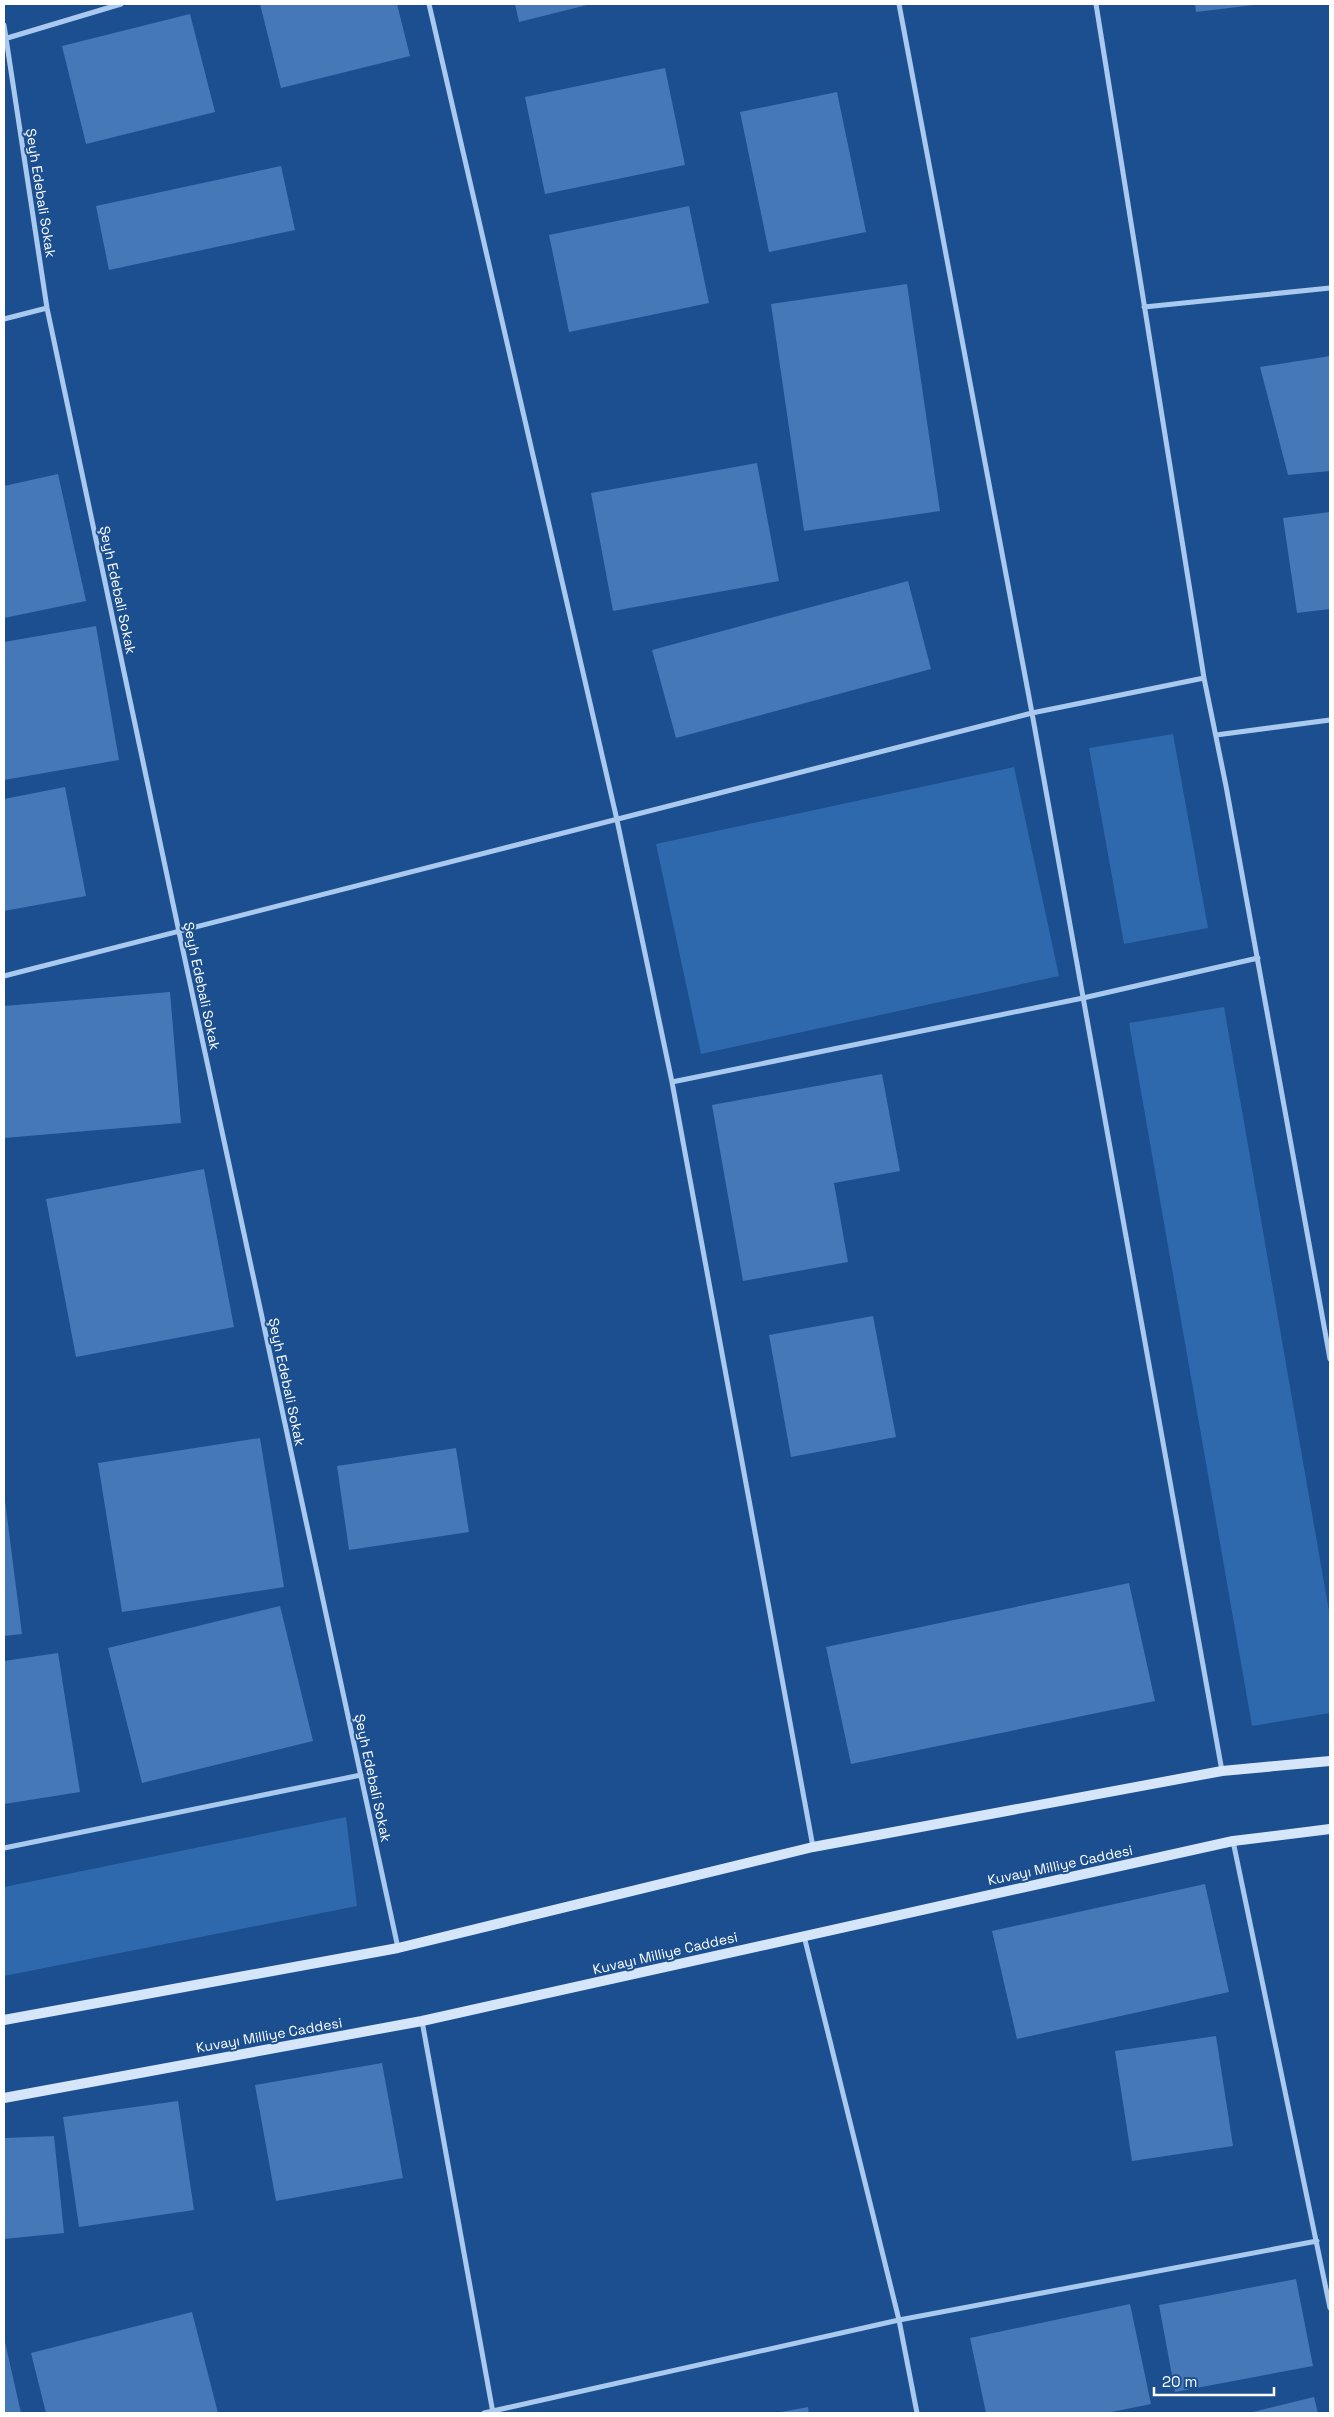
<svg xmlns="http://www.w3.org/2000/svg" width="1334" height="2417" font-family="'Space Grotesk',sans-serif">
  <rect width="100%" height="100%" fill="#1b4f8f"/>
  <path fill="#2e69ad" d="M 1173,734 L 1208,928 L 1124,944 L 1089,748 Z
    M 1014,767 L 1059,976 L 701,1054 L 656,844 Z
    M 1224,1007 L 1330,1617 L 1330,1713 L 1252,1726 L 1129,1023 Z
    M 346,1817 L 357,1906 L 4,1976 L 4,1887 Z"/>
  <path fill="#4478b7" d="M 260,4 L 397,4 L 410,56 L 281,88 Z
    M 515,4 L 591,4 L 519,22 Z
    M 1195,4 L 1254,4 L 1254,5 L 1196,12 Z
    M 190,14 L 215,112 L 86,144 L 62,46 Z
    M 665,68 L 685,165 L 545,194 L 525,97 Z
    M 837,92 L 866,232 L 769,252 L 740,112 Z
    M 281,166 L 295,230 L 109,270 L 96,206 Z
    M 689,206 L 709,303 L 569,332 L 549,235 Z
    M 907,284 L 940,511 L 804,531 L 771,304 Z
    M 1330,356 L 1330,471 L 1288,475 L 1260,367 Z
    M 757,463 L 779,581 L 613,611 L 591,493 Z
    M 58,474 L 86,601 L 4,618 L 4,486 Z
    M 1330,512 L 1330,609 L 1297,613 L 1283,518 Z
    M 908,581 L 931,669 L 676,738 L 652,650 Z
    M 96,626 L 119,760 L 4,780 L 4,642 Z
    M 65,787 L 86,896 L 4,911 L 4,799 Z
    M 170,992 L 181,1123 L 4,1138 L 4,1006 Z
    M 882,1074 L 900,1171 L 834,1183 L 848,1262 L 743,1281 L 712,1105 Z
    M 204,1169 L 234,1327 L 76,1357 L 46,1199 Z
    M 873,1316 L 896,1437 L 791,1457 L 769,1335 Z
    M 260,1438 L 284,1587 L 122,1612 L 98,1463 Z
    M 456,1448 L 469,1532 L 349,1550 L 337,1466 Z
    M 4,1493 L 22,1634 L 4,1636 Z
    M 1129,1583 L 1155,1701 L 851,1764 L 826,1647 Z
    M 280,1606 L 313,1741 L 142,1783 L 108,1648 Z
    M 58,1653 L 80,1792 L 4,1804 L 4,1661 Z
    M 1205,1884 L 1229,1992 L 1017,2039 L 992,1931 Z
    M 1216,2036 L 1233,2146 L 1132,2161 L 1115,2051 Z
    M 382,2063 L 403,2178 L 276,2201 L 255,2085 Z
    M 178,2101 L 194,2210 L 79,2227 L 63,2117 Z
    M 54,2136 L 64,2233 L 4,2239 L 4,2138 Z
    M 1296,2279 L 1313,2366 L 1175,2392 L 1159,2305 Z
    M 1130,2304 L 1151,2404 L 1107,2413 L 986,2413 L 970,2338 Z
    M 192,2312 L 218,2413 L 46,2413 L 31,2353 Z
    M 4,2342 L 5,2342 L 21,2413 L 4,2413 Z
    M 1314,2397 L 1318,2413 L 1249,2413 Z
    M 808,2407 L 809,2413 L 781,2413 L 781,2412 Z"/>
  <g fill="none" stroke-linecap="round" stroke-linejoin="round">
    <path stroke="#a9c9ee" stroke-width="5" d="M 429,4 L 617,820 L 672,1082 L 813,1847
      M 899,4 L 1032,713 L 1222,1771
      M 1096,4 L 1204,678 L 1226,786 L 1330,1359
      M 4,25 L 47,308 L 179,932 L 398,1948
      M 4,39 L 121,4
      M 1144,307 L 1330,288
      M 4,319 L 47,308
      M 1216,735 L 1330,720
      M 4,976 L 1032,713 L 1204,678
      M 672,1082 L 1083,998 L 1258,958
      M 1233,1841 L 1330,2308
      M 4,1848 L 361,1775
      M 804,1936 L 899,2320 L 917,2413
      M 422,2021 L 493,2413
      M 484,2413 L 899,2320 L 1317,2241"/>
    <path stroke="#d6e6fa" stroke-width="10" d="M 4,2020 L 398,1948 L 813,1847 L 1222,1771 L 1330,1761
      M 4,2098 L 422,2021 L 1233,1841 L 1330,1829"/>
  </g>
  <g text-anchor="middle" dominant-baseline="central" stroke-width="4" stroke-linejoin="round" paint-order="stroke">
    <g font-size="14" fill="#fff" stroke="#1b4f8f">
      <text transform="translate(41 193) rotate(81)">Şeyh Edebali Sokak</text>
      <text transform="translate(118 590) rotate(78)">Şeyh Edebali Sokak</text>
      <text transform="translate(202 986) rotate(78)">Şeyh Edebali Sokak</text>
      <text transform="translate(287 1382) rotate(78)">Şeyh Edebali Sokak</text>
      <text transform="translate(373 1778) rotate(78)">Şeyh Edebali Sokak</text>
      <text transform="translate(1060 1865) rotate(-12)">Kuvayı Milliye Caddesi</text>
      <text transform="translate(665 1953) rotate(-13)">Kuvayı Milliye Caddesi</text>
      <text transform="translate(269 2035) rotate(-10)">Kuvayı Milliye Caddesi</text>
    </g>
  </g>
  <rect width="1334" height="2417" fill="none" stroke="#ffffff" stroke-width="10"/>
  <path d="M1154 2387v8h120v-8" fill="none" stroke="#ffffff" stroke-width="2.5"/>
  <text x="1162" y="2387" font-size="15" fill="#ffffff" stroke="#1b4f8f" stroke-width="4" paint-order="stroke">20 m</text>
</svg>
